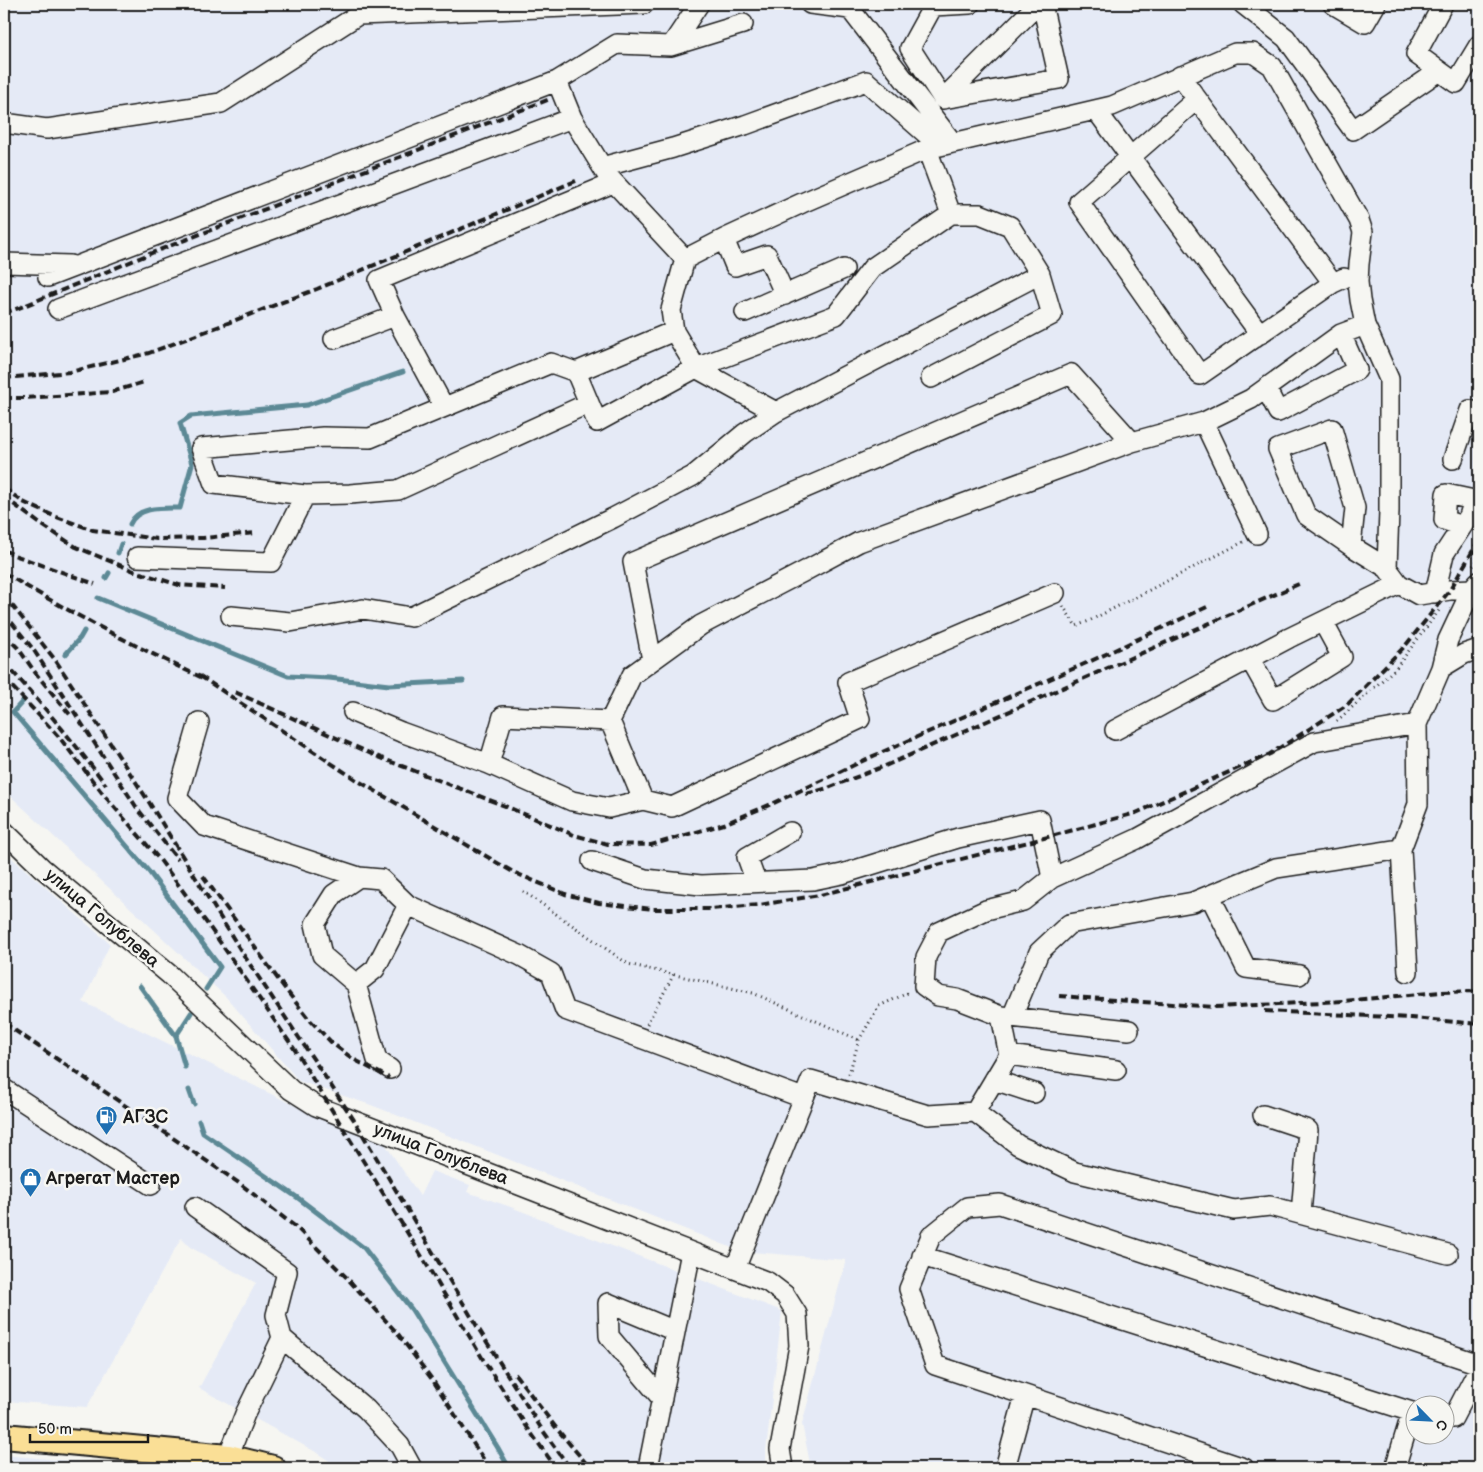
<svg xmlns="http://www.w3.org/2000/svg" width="1483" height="1472" font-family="'Balsamiq Sans',sans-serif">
  <rect width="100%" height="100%" fill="#f6f6f2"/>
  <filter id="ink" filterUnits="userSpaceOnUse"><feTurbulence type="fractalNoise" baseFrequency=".02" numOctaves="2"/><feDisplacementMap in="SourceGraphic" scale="10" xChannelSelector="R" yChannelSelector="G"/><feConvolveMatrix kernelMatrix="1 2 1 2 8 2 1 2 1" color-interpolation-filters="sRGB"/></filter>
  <g filter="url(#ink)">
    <path fill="#e5eaf6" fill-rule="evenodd" d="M 4,4 L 1479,4 L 1479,575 L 1472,589 L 1447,618 L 1479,595 L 1479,1468 L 811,1468 L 802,1424 L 846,1260 L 740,1251 L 371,1105 L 299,1081 L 226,997 L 4,790 ZM 1416,1404 L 1446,1404 L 1446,1434 L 1416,1434 Z
      M 4,851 L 110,944 L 83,1002 L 314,1115 L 383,1141 L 420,1196 L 432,1171 L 470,1185 L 467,1192 L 508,1206 L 782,1311 L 764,1468 L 340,1468 L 314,1451 L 199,1388 L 256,1283 L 190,1247 L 181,1238 L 87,1407 L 4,1401 Z
      M 4,1455 L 145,1468 L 4,1468 Z"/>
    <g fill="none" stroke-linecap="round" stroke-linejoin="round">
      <path stroke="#5c8995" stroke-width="5" d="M 130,524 C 138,506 163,508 180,508 L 192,464 L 180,423 L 191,416 L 307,405 L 403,372
        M 118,553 L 121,544
        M 106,578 L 109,573
        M 98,598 L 288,676 L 329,678 L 389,685 L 463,681
        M 65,655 L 80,638 L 84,631
        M 24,700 L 13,712 L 150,873 L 220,967 L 206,989
        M 140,986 L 176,1036 L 185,1067
        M 176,1036 L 191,1013
        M 189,1090 L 194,1104
        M 199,1121 L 203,1133 L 298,1198 L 364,1248 L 412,1310 L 498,1448 L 509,1468"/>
      <defs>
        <path id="minor" d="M 810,4 L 850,9 L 953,143
          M 970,4 L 933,6 L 910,48 L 943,99 L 1038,4
          M 1243,4 L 1286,38 L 1353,130 L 1439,71
          M 1333,4 L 1365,23 L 1376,4
          M 1443,4 L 1416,54 L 1456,83 L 1479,45
          M 671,46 L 699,4
          M 1180,76 L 1333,283 L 1344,278
          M 557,81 L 617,44 L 671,46 L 743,24
          M 943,99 L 1059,79 L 1042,4
          M 1197,99 L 1079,202 L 1200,375 L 1333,283
          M 1096,110 L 1260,334
          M 4,123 L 47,129 L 221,103 L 358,15 L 644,4
          M 602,167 L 673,148 L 745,125 L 866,81 L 940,146
          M 724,239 L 735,266 L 767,255 L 785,295
          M 685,259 L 671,310 L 674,331 L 696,368 L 836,315 L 872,268 L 951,214 L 927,149
          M 4,263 L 70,265
          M 48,277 L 557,81 L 572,118 L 607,175 L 685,259 L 724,239 L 802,203 L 927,149 L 1112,106 L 1235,53 L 1253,53 L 1272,66 L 1359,220 L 1363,232 L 1359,264 L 1358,282 L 1360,300 L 1365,325 L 1389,379 L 1389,511 L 1387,568 L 1399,584 L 1419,595 L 1450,590 L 1472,589
          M 58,309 L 572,118
          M 745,312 L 844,269
          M 674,331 L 576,372 L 597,422 L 696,368 L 776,412 L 1040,274
          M 334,339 L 395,316
          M 931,378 L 1052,315 L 1040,274 L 1010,226 L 980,214 L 951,214
          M 1266,388 L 1278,412 L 1357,370 L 1341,334
          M 444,407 L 395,316 L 379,280 L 613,183
          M 1204,422 L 1257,534
          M 1453,459 L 1470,410 L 1479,415
          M 305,495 L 350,494 L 398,490 L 589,403
          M 1351,546 L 1355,508 L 1332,429 L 1278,449 L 1306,515 L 1351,546 L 1387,568
          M 137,557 L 271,562 L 305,495 L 214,484 L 201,448 L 323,437 L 370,438 L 551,363 L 576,372
          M 1435,593 L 1444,554 L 1469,516 L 1474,500 L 1446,494 L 1444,520 L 1462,526
          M 231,616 L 290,622 L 363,609 L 411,617 L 613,518 L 693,476 L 745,433 L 776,412
          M 1250,659 L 1273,700 L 1342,657 L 1323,622
          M 652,660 L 633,562 L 1071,374 L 1132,442
          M 1441,668 L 1464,654 L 1479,649
          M 353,712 L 401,732 L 489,764 L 572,801 L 609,808 L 643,800 L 610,721
          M 199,722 L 177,798 L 204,826 L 359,877
          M 1115,730 L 1289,638 L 1399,584
          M 489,764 L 503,716 L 610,721 L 632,675 L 701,625 L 803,572 L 859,542 L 1132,442 L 1204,422 L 1251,399 L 1341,334 L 1365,325
          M 643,800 L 672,807 L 860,719 L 848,682 L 1055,593
          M 4,831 L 42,868 L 170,975 L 291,1090 L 316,1106 L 768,1282 L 785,1295 L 797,1314 L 799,1346 L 780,1449 L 783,1468
          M 1401,849 L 1408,972
          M 592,861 L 645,879 L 701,885 L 813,880 L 842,874 L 958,838 L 1040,820 L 1052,878 L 1023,901 L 986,910 L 939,932 L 926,957 L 924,986 L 938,996 L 957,999 L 1001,1016 L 1009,1055 L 975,1112 L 928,1115 L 811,1080 L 735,1269
          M 1052,878 L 1137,839 L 1314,742 L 1417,724
          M 756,882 L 747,857 L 790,832
          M 1210,896 L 1246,968 L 1299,975
          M 408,905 L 375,969 L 356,984 L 322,955 L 315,924 L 334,894 L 359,877 L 381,879 L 408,905 L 519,955 L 551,973 L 565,1010 L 803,1098
          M 356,984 L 377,1060 L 390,1069
          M 1001,1016 L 1129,1030
          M 1012,1017 L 1039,952 L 1069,924 L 1193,902 L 1276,868 L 1401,849 L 1418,804 L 1417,724 L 1441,668 L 1448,640 L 1472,589 L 1478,582
          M 1009,1055 L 1116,1070
          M 994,1080 L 1034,1093
          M 4,1089 L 151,1185
          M 975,1112 L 1018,1145 L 1075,1172 L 1234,1210 L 1270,1206 L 1448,1254
          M 1263,1115 L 1308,1130 L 1301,1214
          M 195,1207 L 287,1272 L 276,1315 L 282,1338
          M 922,1256 L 1412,1412 L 1395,1468
          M 662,1399 L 609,1336 L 608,1303 L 675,1331
          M 1446,1417 L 1453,1418 L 1479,1368
          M 228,1457 L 245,1414 L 282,1338 L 366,1409 L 400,1446 L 412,1468
          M 173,1468 L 181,1452
          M 648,1468 L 691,1252
          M 1005,1468 L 1025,1395
          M 1244,1468 L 935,1365 L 909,1289 L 931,1236 L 967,1207 L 1000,1204 L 1479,1364"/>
        <path id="major" d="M 4,1436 L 228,1457 L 273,1468"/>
      </defs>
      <use href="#minor" stroke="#1c1c1c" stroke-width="22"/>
      <use href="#major" stroke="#1c1c1c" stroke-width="28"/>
      <path stroke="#1c1c1c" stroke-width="3" stroke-dasharray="1 4" stroke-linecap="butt" d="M 1473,566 L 1479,559
        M 1063,606 L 1076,626 L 1089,621 L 1243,542
        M 1337,721 L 1396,668 L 1440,609
        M 523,891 L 628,964 L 753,993 L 859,1040
        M 647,1024 L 674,974
        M 849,1074 L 859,1040 L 879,1006 L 910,992"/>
      <use href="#minor" stroke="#f6f6f2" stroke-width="19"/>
      <use href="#major" stroke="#fadf96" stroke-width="24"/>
      <path stroke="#1c1c1c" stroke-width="4" stroke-dasharray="8 4" stroke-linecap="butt" d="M 4,313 L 19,308 L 154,252 L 550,99
        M 4,378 L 70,372 L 149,353 L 317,289 L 578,180
        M 4,398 L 26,398 L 112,392 L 144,382
        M 4,488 L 23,502 L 54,516 L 93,530 L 157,539 L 203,538 L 255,533
        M 4,497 L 39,523 L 76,547 L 134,571 L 179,585 L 225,588
        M 4,550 L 14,555 L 95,584
        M 4,573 C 69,612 136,647 205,679
        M 4,595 L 56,661 L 147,799 L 243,954 L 354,1120 L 478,1328 L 541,1428 L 570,1468
        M 4,613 L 33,649 L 137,808 L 178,860
        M 4,634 L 18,648 L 37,675 L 72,717
        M 1472,641 L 1479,638
        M 4,662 C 40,702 74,742 106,785
        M 200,676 L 355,779 L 513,872 L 565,894 L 599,903 L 653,909 L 710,909 L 759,905 L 820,895 L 1044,838 L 1136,813 L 1270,754 L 1347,705 L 1405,646 L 1450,590 L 1479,540
        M 4,678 L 59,737 L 103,794 L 160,860 L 206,922 L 295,1050 L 421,1255 L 484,1361 L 529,1430 L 556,1468
        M 235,692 L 376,756 L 505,806 L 574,835 L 608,844 L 651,845 L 724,824 L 774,803 L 871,757 L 1091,661 L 1207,607
        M 806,794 L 828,788 L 885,766 L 1301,583
        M 203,876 L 286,990 L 308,1018 L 332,1043 L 353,1059 L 389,1078
        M 1059,996 L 1215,1007 L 1343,1001 L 1441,992 L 1479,991
        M 1265,1011 L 1411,1018 L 1479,1024
        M 4,1023 L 239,1183 L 297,1228 L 347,1278 L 398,1334 L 434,1382 L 489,1468
        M 515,1374 L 557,1429 L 590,1468"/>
    </g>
  </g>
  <defs>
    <symbol id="fuel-pin" viewBox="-11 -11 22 30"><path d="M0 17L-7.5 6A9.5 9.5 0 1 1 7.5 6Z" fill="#1f6fb2" stroke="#f6f6f2"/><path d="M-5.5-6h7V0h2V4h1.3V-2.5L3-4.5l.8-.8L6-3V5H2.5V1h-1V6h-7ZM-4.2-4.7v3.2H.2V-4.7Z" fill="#fff"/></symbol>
    <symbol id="shop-pin" viewBox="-11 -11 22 30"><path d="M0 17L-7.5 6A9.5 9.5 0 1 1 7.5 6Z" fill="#1f6fb2" stroke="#f6f6f2"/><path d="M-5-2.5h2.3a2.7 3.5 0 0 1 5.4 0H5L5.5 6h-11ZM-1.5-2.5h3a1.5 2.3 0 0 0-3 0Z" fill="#fff"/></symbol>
  </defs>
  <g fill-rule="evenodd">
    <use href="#fuel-pin" x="94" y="1104" width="25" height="34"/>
    <use href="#shop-pin" x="18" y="1166" width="25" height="34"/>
  </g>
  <g text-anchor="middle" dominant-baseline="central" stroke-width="5" stroke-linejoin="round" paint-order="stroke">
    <g font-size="18" fill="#1c1c1c" stroke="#f6f6f2">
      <text transform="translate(102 918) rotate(40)">улица Голублева</text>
      <text transform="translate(441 1154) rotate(21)">улица Голублева</text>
    </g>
    <g font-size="18" font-weight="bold" fill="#1c1c1c" stroke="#f6f6f2" text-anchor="start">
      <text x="123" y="1117">АГЗС</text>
      <text x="46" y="1178">Агрегат Мастер</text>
    </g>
  </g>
  <rect width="1483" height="1472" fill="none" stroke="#f6f6f2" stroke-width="20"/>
  <rect x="10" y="10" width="1463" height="1452" fill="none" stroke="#1c1c1c" stroke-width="2" filter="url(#ink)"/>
  <g transform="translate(1430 1420) rotate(114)"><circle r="24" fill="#f6f6f2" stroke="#9f9f9c"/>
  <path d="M0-4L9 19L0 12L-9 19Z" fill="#1f6fb2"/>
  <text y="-8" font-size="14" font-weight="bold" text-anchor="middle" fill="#1c1c1c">С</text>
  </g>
  <path d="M30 1434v8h118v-8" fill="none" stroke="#1c1c1c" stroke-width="2.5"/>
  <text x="38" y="1434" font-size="15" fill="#1c1c1c" stroke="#f6f6f2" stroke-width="4" paint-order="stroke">50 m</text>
</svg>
